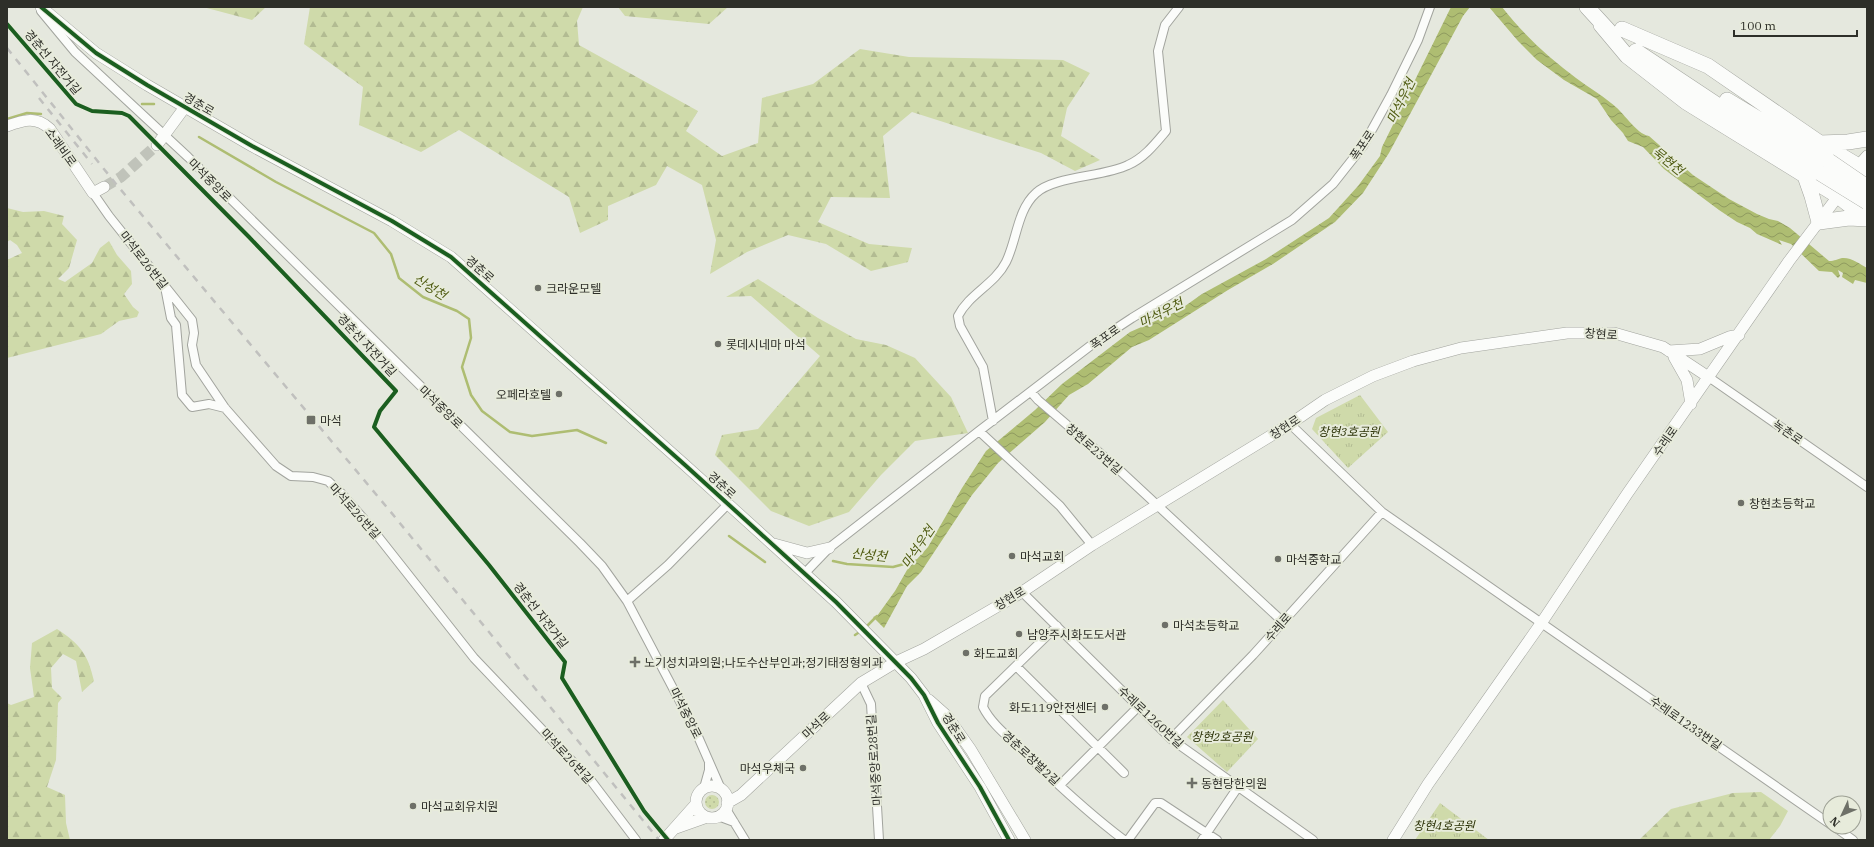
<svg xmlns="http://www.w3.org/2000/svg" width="1874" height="847" font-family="'IBM Plex Serif','Noto Sans KR',serif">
  <defs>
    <pattern id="grass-dots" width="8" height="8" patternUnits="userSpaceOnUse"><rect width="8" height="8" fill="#cfdaaa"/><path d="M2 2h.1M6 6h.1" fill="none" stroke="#b2bb92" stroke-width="1.8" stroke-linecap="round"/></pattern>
    <pattern id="forest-firs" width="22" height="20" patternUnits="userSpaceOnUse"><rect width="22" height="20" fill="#cfdaaa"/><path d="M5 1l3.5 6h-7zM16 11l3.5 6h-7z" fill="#b2bb92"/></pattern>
    <pattern id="park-tufts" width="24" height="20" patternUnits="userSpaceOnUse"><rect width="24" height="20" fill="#cfdaaa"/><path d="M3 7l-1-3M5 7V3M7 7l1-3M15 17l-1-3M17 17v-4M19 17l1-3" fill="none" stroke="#b2bb92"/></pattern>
    <pattern id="water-waves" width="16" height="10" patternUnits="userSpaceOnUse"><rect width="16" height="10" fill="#aebd72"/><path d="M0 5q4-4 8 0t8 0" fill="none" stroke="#8e9a5e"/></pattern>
  </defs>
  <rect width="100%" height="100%" fill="#e5e8de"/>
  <path fill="url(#grass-dots)" d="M705 802a7 7 0 1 1 14 0a7 7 0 1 1-14 0Z"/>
  <path fill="url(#forest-firs)" d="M 203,7 L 266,7 L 252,20 Z
    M 310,7 L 583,7 L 577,21 L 579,45 L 698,111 L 686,131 L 722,156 L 758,143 L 762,98 L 813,84 L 860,49 L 909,57 L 1063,60 L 1090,73 L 1067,108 L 1061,136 L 1100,160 L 1075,171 L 1041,153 L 912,112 L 883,136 L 890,198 L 831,197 L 818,222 L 869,244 L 912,248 L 908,262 L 871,271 L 826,244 L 788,235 L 747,252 L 710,274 L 716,240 L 702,185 L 667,166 L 656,185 L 608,206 L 608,220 L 580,233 L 569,197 L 459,130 L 421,152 L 359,125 L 363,87 L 304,44 Z
    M 618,7 L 728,7 L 709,24 L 625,16 Z
    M 7,208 L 23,212 L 44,211 L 64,216 L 62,224 L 77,240 L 69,268 L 58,279 L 65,282 L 92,263 L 100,248 L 109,241 L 117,255 L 131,271 L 132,284 L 124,294 L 133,307 L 139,312 L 137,317 L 119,321 L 101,334 L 7,358 L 7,259 L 9,259 L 22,253 L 17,245 L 10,240 L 7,242 Z
    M 758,279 L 818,318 L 856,339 L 886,345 L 915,358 L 951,397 L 968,433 L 915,441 L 881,475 L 849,512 L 809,526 L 771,511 L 715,455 L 722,435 L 758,429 L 820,356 L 751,296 L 726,297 Z
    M 57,629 C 80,644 88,654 94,681 L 82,692 L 76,661 L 63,654 L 51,668 L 52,688 L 62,698 L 58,703 L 56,760 L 47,787 L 65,795 L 66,823 L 70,840 L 7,840 L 7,703 L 11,705 L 34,697 L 30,668 L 32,643 Z
    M 1761,792 L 1788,811 L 1780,826 L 1769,840 L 1639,840 L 1671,809 L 1733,793 Z"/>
  <path fill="url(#park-tufts)" d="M 1360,395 L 1388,432 L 1348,468 L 1312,429 L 1316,418 Z
    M 1223,700 L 1258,739 L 1227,772 L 1187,737 Z
    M 1440,803 L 1489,840 L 1415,840 Z"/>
  <path fill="url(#water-waves)" d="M 1451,7 L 1470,7 L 1463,16 L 1389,153 L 1363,193 L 1335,222 L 1273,264 L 1228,290 L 1149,340 L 1132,347 L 1088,384 L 1069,395 L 1045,422 L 998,463 L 972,495 L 921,572 L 907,586 L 884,628 L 873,617 L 877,616 L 895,591 L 907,570 L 928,547 L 962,488 L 986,451 L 1035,410 L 1062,384 L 1130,332 L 1178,311 L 1202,294 L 1266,259 L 1329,218 L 1358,186 L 1380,156 L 1382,147 Z
    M 1489,7 L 1502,7 C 1524,35 1548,57 1576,78 C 1588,87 1600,94 1611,103 C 1623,111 1636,134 1649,136 L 1693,175 L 1729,199 L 1757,214 L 1769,219 L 1778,221 L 1790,228 L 1829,261 C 1835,261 1837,259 1842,258 C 1851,257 1860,264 1867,268 L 1867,283 L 1855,280 L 1853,284 L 1842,277 L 1843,273 L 1838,270 L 1840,276 L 1838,278 L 1832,272 L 1819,271 L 1791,244 L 1779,240 L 1782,245 L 1757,234 L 1750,228 L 1737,222 L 1719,210 L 1664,169 L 1643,147 L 1628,141 L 1623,133 L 1611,120 L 1597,99 L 1564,80 L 1537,60 L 1518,41 Z"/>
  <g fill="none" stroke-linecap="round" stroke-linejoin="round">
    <path stroke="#aebd72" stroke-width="2.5" d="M 142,104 L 154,104
      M 7,119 L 27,113 L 41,114
      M 199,137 L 276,182 L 374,233 L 391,254 L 399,278 L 423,297 L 457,311 L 469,319 L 471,338 L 462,367 L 471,395 L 482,411 L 510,432 L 532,436 L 577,430 L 606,443
      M 729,536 L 765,562
      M 833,561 L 847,564 L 893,567 L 919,560
      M 865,628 L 877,616
      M 855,635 L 861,631"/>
    <path stroke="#c0c3ba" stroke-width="11" stroke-dasharray="11 5.5" stroke-linecap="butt" d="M 104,187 L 121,177 L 157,145"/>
    <defs>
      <path id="street" d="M 41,11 L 75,52 L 188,157 L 580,543 L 602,566 L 627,601 L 696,732 L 721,789
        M 93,193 L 109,216 L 192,320 L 194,333 L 192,345 L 196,365 L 225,408 L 276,466 L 291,476 L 313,477 L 328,481 L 342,494 L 369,525 L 474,658 L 592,782 L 636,840
        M 165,287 L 171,318 L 176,325 L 182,395 L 192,407 L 209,404 L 225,408
        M 1710,378 L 1867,487
        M 1031,392 L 1038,400 L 1115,466 L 1282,621
        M 993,421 L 983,367 L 960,326 L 958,316 C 969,294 995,284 1006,262 C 1017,240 1017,210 1036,193 C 1054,176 1104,177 1128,165 C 1144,158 1155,144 1166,131 L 1158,51 L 1165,25 L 1179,7
        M 1290,424 L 1382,512 L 1830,824
        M 979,431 L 1060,506 L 1092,545
        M 805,573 L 829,548 L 979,431 L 1094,343 L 1132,318 L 1292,220 L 1333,184 L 1363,146 L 1391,95 L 1418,40 L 1430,7
        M 1022,592 L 1171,739 L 1313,840
        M 627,601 L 668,565 L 728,504
        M 1057,626 L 985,696 L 983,707 C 992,725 1010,738 1024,752 C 1056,783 1088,813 1124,840
        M 1016,666 L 1124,773
        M 861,683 L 871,704 L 879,840
        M 1171,739 L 1253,655 L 1382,512
        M 1060,785 L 1138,707
        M 704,788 L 709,770 L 709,763
        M 726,809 L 745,840
        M 718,816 L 734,822
        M 1835,827 L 1853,840
        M 1128,840 L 1152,807 L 1155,803 L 1161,803 L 1217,840
        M 1202,840 L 1238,787"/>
      <path id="secondary" d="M 41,7 L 96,53 L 147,85 L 252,146 L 392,221 L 451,257 L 685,465 L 836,602 L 911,678 L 924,695 L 938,723 L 980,787 L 1009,840
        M 7,126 C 24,120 36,116 50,129 L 93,193 L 104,187
        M 157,145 L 185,107
        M 1854,171 L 1867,156
        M 1669,351 L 1700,349 L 1729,337 L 1739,335
        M 1674,357 L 1687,380 L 1691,404
        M 774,544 L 807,553 L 829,548
        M 929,700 L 947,716 L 971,750 L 1025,840
        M696 802a16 16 0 1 1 32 0a16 16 0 1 1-32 0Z
        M 727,803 L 741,795 L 861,683 L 896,662 L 924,649 L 1022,592 L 1092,545 L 1290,424 L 1325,400 L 1373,376 L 1413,361 L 1461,348 L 1567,333 L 1614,333 L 1663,347 L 1710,378
        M 676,828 L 707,817
        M 664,840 L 696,804
        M 1393,840 L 1428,784 L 1542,622 L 1627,494 L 1789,261 L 1842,191"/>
      <path id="highway" d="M 1587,7 L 1609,31
        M 1601,25 L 1627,56 L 1686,102 L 1838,196 L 1867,219
        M 1622,29 L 1708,66 L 1820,143 L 1867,171
        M 1636,51 L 1820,173
        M 1727,100 L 1829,161
        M 1820,143 L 1848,142 L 1867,139
        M 1805,176 L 1812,196 L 1819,222 L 1849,218 L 1867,219"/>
    </defs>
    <use href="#street" stroke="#a2a49e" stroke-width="10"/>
    <use href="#secondary" stroke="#a2a49e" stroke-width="12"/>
    <use href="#highway" stroke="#a2a49e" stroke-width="16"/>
    <use href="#street" stroke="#fbfcfa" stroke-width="8"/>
    <use href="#secondary" stroke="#fbfcfa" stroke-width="11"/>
    <use href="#highway" stroke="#fbfcfa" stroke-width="15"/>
    <path stroke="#c0c0be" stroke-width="2.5" stroke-dasharray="7 7" stroke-linecap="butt" d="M 7,48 L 116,184 L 390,511 L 659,840
      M 39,98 L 92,164"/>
    <defs>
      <path id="highway-bridge" d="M 1829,161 L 1867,187
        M 1820,173 L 1867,202"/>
    </defs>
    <use href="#highway-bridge" stroke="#a2a49e" stroke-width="16" stroke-linecap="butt"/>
    <use href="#highway-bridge" stroke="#fbfcfa" stroke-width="15"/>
    <defs>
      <path id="cycleway" d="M 41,7 L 96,53 L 147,85 L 252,146 L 392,221 L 451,257 L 685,465 L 836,602 L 911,678 L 924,695 L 938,723 L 980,787 L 1009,840
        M 7,24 L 76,104 L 92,111 L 122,113 L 129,116 L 249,237 L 396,391 L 380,411 L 374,427 L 489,565 L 565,662 L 562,678 L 644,811 L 668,840"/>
    </defs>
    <use href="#cycleway" stroke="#e7ebdb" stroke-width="6"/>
    <use href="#cycleway" stroke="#1b5e20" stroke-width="4"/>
  </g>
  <g fill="#6e7068" stroke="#e7ebdb" stroke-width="1.5">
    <circle cx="538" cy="288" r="4"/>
    <circle cx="718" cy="344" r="4"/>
    <circle cx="559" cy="394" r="4"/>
    <rect x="306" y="415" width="10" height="10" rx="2"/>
    <circle cx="1741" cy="503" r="4"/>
    <circle cx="1012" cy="556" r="4"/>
    <circle cx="1278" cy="559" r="4"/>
    <circle cx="1165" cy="625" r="4"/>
    <circle cx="1019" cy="634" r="4"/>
    <circle cx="966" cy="653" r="4"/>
    <path d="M633 656h4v4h4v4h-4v4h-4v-4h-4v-4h4z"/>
    <circle cx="1105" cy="707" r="4"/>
    <circle cx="803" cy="768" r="4"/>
    <path d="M1190 777h4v4h4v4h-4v4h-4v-4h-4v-4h4z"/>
    <circle cx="413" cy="806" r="4"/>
  </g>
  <g text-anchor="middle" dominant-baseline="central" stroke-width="4" stroke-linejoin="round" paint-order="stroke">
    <g font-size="12" fill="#2e2f29" stroke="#e7ebdb">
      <text transform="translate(53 62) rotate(50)">경춘선 자전거길</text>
      <text transform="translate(199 104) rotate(30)">경춘로</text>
      <text transform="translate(1362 145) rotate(-56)">폭포로</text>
      <text transform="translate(61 147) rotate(54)">소래비로</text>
      <text transform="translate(210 180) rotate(45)">마석중앙로</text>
      <text transform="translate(144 260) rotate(52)">마석로26번길</text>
      <text transform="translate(480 269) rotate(41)">경춘로</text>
      <text transform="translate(1601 334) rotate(4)">창현로</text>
      <text transform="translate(1105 337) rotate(-35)">폭포로</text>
      <text transform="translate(367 345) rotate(47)">경춘선 자전거길</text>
      <text transform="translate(441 407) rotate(44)">마석중앙로</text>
      <text transform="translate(1285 427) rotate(-33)">창현로</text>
      <text transform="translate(1788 432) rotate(35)">녹촌로</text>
      <text transform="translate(1665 441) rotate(-55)">수레로</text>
      <text transform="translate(1094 449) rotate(41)">창현로23번길</text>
      <text transform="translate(722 485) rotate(43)">경춘로</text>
      <text transform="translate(355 511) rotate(48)">마석로26번길</text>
      <text transform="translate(1010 598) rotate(-31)">창현로</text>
      <text transform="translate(541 615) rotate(52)">경춘선 자전거길</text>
      <text transform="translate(1278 627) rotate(-49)">수레로</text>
      <text transform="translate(686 713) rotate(63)">마석중앙로</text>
      <text transform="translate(1151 717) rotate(43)">수레로1260번길</text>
      <text transform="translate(1686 723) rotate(35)">수레로1233번길</text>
      <text transform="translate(816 725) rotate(-43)">마석로</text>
      <text transform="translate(954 728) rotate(58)">경춘로</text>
      <text transform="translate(567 756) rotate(47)">마석로26번길</text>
      <text transform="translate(1031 758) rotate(43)">경춘로창벌2길</text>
      <text transform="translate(874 760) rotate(-94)">마석중앙로28번길</text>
    </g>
    <g font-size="12" fill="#2e2f29" stroke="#e7ebdb" text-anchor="start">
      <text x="546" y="288">크라운모텔</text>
      <text x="726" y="344">롯데시네마 마석</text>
      <text x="551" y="394" text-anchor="end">오페라호텔</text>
      <text x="320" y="420">마석</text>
      <text x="1749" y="503">창현초등학교</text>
      <text x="1020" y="556">마석교회</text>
      <text x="1286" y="559">마석중학교</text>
      <text x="1173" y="625">마석초등학교</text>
      <text x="1027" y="634">남양주시화도도서관</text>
      <text x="974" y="653">화도교회</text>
      <text x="644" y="662">노기성치과의원;나도수산부인과;정기태정형외과</text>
      <text x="1097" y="707" text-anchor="end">화도119안전센터</text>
      <text x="795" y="768" text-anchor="end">마석우체국</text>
      <text x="1201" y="783">동현당한의원</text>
      <text x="421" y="806">마석교회유치원</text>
    </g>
    <g font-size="12" font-style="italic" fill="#2c3307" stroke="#e7ebdb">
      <text x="1349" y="431">창현3호공원</text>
      <text x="1222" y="736">창현2호공원</text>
      <text x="1444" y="825">창현4호공원</text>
    </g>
    <g font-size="13" font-style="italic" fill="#4e5a10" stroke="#e7ebdb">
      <text transform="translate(1401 101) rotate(-64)">마석우천</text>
      <text transform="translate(1668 161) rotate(39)">묵현천</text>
      <text transform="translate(430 287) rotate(32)">산성천</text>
      <text transform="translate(1161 313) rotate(-27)">마석우천</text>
      <text transform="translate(918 547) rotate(-56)">마석우천</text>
      <text transform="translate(869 555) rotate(6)">산성천</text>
    </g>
  </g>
  <rect width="1874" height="847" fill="none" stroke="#2e2f29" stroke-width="16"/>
  <g transform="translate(1842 815) rotate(226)"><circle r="19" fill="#e7ebdb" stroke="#9da094"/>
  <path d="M0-3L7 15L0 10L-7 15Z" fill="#6e7068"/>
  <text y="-6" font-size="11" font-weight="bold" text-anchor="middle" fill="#2e2f29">N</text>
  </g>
  <path d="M1734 30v6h123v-6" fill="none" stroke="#2e2f29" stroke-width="2"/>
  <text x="1740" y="30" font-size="12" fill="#2e2f29" stroke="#e7ebdb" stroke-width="3" paint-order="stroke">100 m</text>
</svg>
